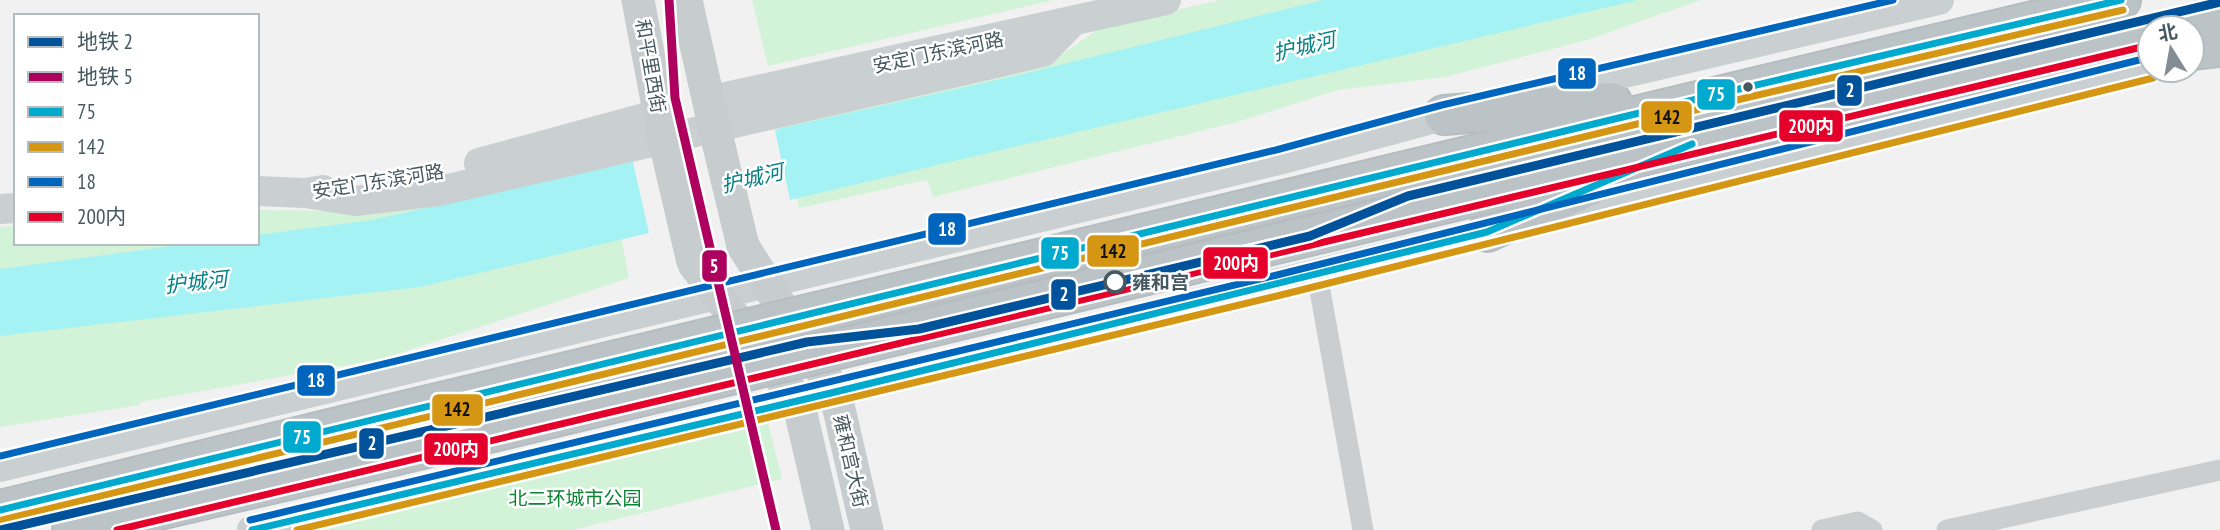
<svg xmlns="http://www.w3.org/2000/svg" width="2220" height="530" font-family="'PT Sans Narrow','Noto Sans SC',sans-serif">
  <rect width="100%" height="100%" fill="#f2f1f1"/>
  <path fill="#d3f3d9" d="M 752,0 L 1054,0 L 768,66 Z
    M 1221,0 L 1701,0 L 1587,40 L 1445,77 L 1338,90 L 1237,122 L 933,197 L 927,180 L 799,208 L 780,123 L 1055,59 L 1103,26 Z
    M 607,162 L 629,278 L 382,359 L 140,402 L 140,405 L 0,427 L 0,227 L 16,226 L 16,243 L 257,243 L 257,210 L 346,211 Z
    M 768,423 L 782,479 L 572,530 L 298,530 Z"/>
  <path fill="#a4f2f4" d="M 1323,0 L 1638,0 L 420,287 L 0,336 L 0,269 L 194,243 L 257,243 L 257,235 L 372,220 L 1019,75 Z"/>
  <path fill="#f2f1f1" d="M 774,126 L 791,204 L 650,237 L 632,158 Z"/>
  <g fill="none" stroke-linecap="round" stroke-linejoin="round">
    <defs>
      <path id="highway" d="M 2173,28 L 2220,16
        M 2192,50 L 2220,47
        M 1444,115 L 1612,102
        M 1493,150 L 2121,0
        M 1501,190 L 2150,34
        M 1487,232 L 1590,186
        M 0,510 L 387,415
        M 72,530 L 397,455"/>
    </defs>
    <use href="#highway" stroke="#b5bdc1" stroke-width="42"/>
    <path stroke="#caced0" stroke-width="21" d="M 1317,274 L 1363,530
      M 1822,530 L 1858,522 L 1872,530
      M 1947,530 L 2220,470"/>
    <path stroke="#cacfd2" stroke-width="30" d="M 1530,95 L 1939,0
      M 708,101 L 1166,0
      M 479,163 L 659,114
      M 257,191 L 305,193 L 323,190
      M 305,193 L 355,201 L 439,191 L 1043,52 L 1071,23
      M 0,209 L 16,208
      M 1552,216 L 2150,68
      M 0,467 L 1279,160 L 1465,110
      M 252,530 L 835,392 L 1507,227"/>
    <path stroke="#c7ccce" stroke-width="33" d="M 638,0 L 663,133
      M 686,0 L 713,121
      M 743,246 L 835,392 L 867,530
      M 692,258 L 694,264 L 798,401 L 828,530"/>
    <use href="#highway" stroke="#bcc3c6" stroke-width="38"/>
    <defs>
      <path id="highway-bridge" d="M 387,415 L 1493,150
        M 397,455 L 1501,190"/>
    </defs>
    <use href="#highway-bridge" stroke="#b5bdc1" stroke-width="42" stroke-linecap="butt"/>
    <path stroke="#c7ccce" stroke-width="33" d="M 713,121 L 743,246
      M 663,133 L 692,258"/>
    <use href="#highway-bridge" stroke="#bcc3c6" stroke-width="38"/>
    <defs>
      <path id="bus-1" d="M 0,510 L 1722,93 L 2121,0
        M 252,530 L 835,392 L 1487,232 L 1692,144"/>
      <path id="bus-2" d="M 2,520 L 1724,103 L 2123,10
        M 297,530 L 1281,295 L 2153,78"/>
      <path id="bus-3" d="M 0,456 L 1276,150 L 1442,105 L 1893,0
        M 250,520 L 1277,275 L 2147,58"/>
      <path id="bus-4" d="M 117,530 L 2150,45"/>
    </defs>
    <use href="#bus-1" stroke="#fff" stroke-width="12"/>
    <use href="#bus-2" stroke="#fff" stroke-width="12"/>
    <use href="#bus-3" stroke="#fff" stroke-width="12"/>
    <use href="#bus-4" stroke="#fff" stroke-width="12"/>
    <use href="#bus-1" stroke="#00a9ce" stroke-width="7"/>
    <use href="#bus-2" stroke="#d49613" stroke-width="7"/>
    <use href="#bus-3" stroke="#0065bd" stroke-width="7"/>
    <use href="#bus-4" stroke="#e4002b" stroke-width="7"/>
    <defs>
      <path id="metro-1" d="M 1,530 L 807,342 L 919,329 L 1310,236 L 1408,196 L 2220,2"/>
      <path id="metro-2" d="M 669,0 L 675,98 L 776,530"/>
    </defs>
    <use href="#metro-1" stroke="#fff" stroke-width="14"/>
    <use href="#metro-2" stroke="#fff" stroke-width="14"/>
    <use href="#metro-1" stroke="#00529b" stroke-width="9"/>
    <use href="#metro-2" stroke="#ae005f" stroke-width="9"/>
  </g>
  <circle fill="#465860" stroke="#fff" stroke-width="2.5" cx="1748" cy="87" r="6"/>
  <circle fill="#fff" stroke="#465860" stroke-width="3.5" cx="1115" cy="282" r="10"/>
  <g text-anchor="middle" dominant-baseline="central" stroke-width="5" stroke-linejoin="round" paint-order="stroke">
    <g font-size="19" fill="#465860" stroke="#fff">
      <text transform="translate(938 52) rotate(-12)">安定门东滨河路</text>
      <text transform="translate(651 66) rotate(80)">和平里西街</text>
      <text transform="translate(378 181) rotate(-9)">安定门东滨河路</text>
      <text transform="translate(851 461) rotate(77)">雍和宫大街</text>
    </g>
    <g font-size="19" font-weight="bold" fill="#465860" stroke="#fff" text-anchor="start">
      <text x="1132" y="282">雍和宫</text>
    </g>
    <g font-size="19" fill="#0d8433" stroke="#fff">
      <text x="575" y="498">北二环城市公园</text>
    </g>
    <g font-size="21" font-style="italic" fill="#058286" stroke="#fff">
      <text transform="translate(1304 46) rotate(-13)">护城河</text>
      <text transform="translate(752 178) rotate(-13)">护城河</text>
      <text transform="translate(196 282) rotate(-6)">护城河</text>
    </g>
  </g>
  <g stroke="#fff" stroke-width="2.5">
    <rect x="1557" y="57" width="40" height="33" rx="7" fill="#0065bd"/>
    <rect x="1836" y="74" width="27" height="33" rx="7" fill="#00529b"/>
    <rect x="1696" y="78" width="40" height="33" rx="7" fill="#00a9ce"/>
    <rect x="1640" y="100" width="53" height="34" rx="7" fill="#d49613"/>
    <rect x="1778" y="109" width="66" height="34" rx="7" fill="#e4002b"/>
    <rect x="927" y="212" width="40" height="34" rx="7" fill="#0065bd"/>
    <rect x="1086" y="234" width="54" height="34" rx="7" fill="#d49613"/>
    <rect x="1040" y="236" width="40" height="34" rx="7" fill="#00a9ce"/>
    <rect x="1202" y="246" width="67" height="34" rx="7" fill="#e4002b"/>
    <rect x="701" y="249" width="27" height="34" rx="7" fill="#ae005f"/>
    <rect x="1050" y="278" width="27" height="33" rx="7" fill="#00529b"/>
    <rect x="296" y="364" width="40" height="33" rx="7" fill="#0065bd"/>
    <rect x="431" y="393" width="53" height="34" rx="7" fill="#d49613"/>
    <rect x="282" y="420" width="40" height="34" rx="7" fill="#00a9ce"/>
    <rect x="358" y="427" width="27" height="33" rx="7" fill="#00529b"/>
    <rect x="423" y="432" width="66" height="34" rx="7" fill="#e4002b"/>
  </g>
  <g font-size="19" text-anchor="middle" font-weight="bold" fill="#fff">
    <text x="1577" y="80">18</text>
    <text x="1850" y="97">2</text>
    <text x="1716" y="101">75</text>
    <text x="1811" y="133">200内</text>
    <text x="947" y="236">18</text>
    <text x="1060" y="260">75</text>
    <text x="1236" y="270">200内</text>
    <text x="714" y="273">5</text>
    <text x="1064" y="301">2</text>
    <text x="316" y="387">18</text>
    <text x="302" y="444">75</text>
    <text x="372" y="450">2</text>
    <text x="456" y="456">200内</text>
  </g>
  <g font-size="19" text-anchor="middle" font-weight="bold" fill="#111">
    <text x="1667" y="124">142</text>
    <text x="1113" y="258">142</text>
    <text x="457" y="416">142</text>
  </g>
  <rect x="14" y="14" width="245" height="231" fill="#ffffff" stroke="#b5bcbf" stroke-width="2"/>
  <rect x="28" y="37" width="35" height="10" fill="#00529b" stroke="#b5bcbf" stroke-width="2"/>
  <text x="77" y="49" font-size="21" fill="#465860">地铁 2</text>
  <rect x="28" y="72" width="35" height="10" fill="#ae005f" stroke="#b5bcbf" stroke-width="2"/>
  <text x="77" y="84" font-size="21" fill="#465860">地铁 5</text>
  <rect x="28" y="107" width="35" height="10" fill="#00a9ce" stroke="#b5bcbf" stroke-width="2"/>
  <text x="77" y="119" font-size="21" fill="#465860">75</text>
  <rect x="28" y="142" width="35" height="10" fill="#d49613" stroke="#b5bcbf" stroke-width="2"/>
  <text x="77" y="154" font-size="21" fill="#465860">142</text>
  <rect x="28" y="177" width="35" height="10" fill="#0065bd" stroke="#b5bcbf" stroke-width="2"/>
  <text x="77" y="189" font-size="21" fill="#465860">18</text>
  <rect x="28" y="212" width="35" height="10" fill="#e4002b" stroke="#b5bcbf" stroke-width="2"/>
  <text x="77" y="224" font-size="21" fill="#465860">200内</text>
  <g transform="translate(2171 49) rotate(349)"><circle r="33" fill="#ffffff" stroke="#b5bcbf" stroke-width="2"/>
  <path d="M0-5L12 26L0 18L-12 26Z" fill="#828e93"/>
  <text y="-10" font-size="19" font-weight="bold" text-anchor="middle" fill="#465860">北</text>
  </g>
</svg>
